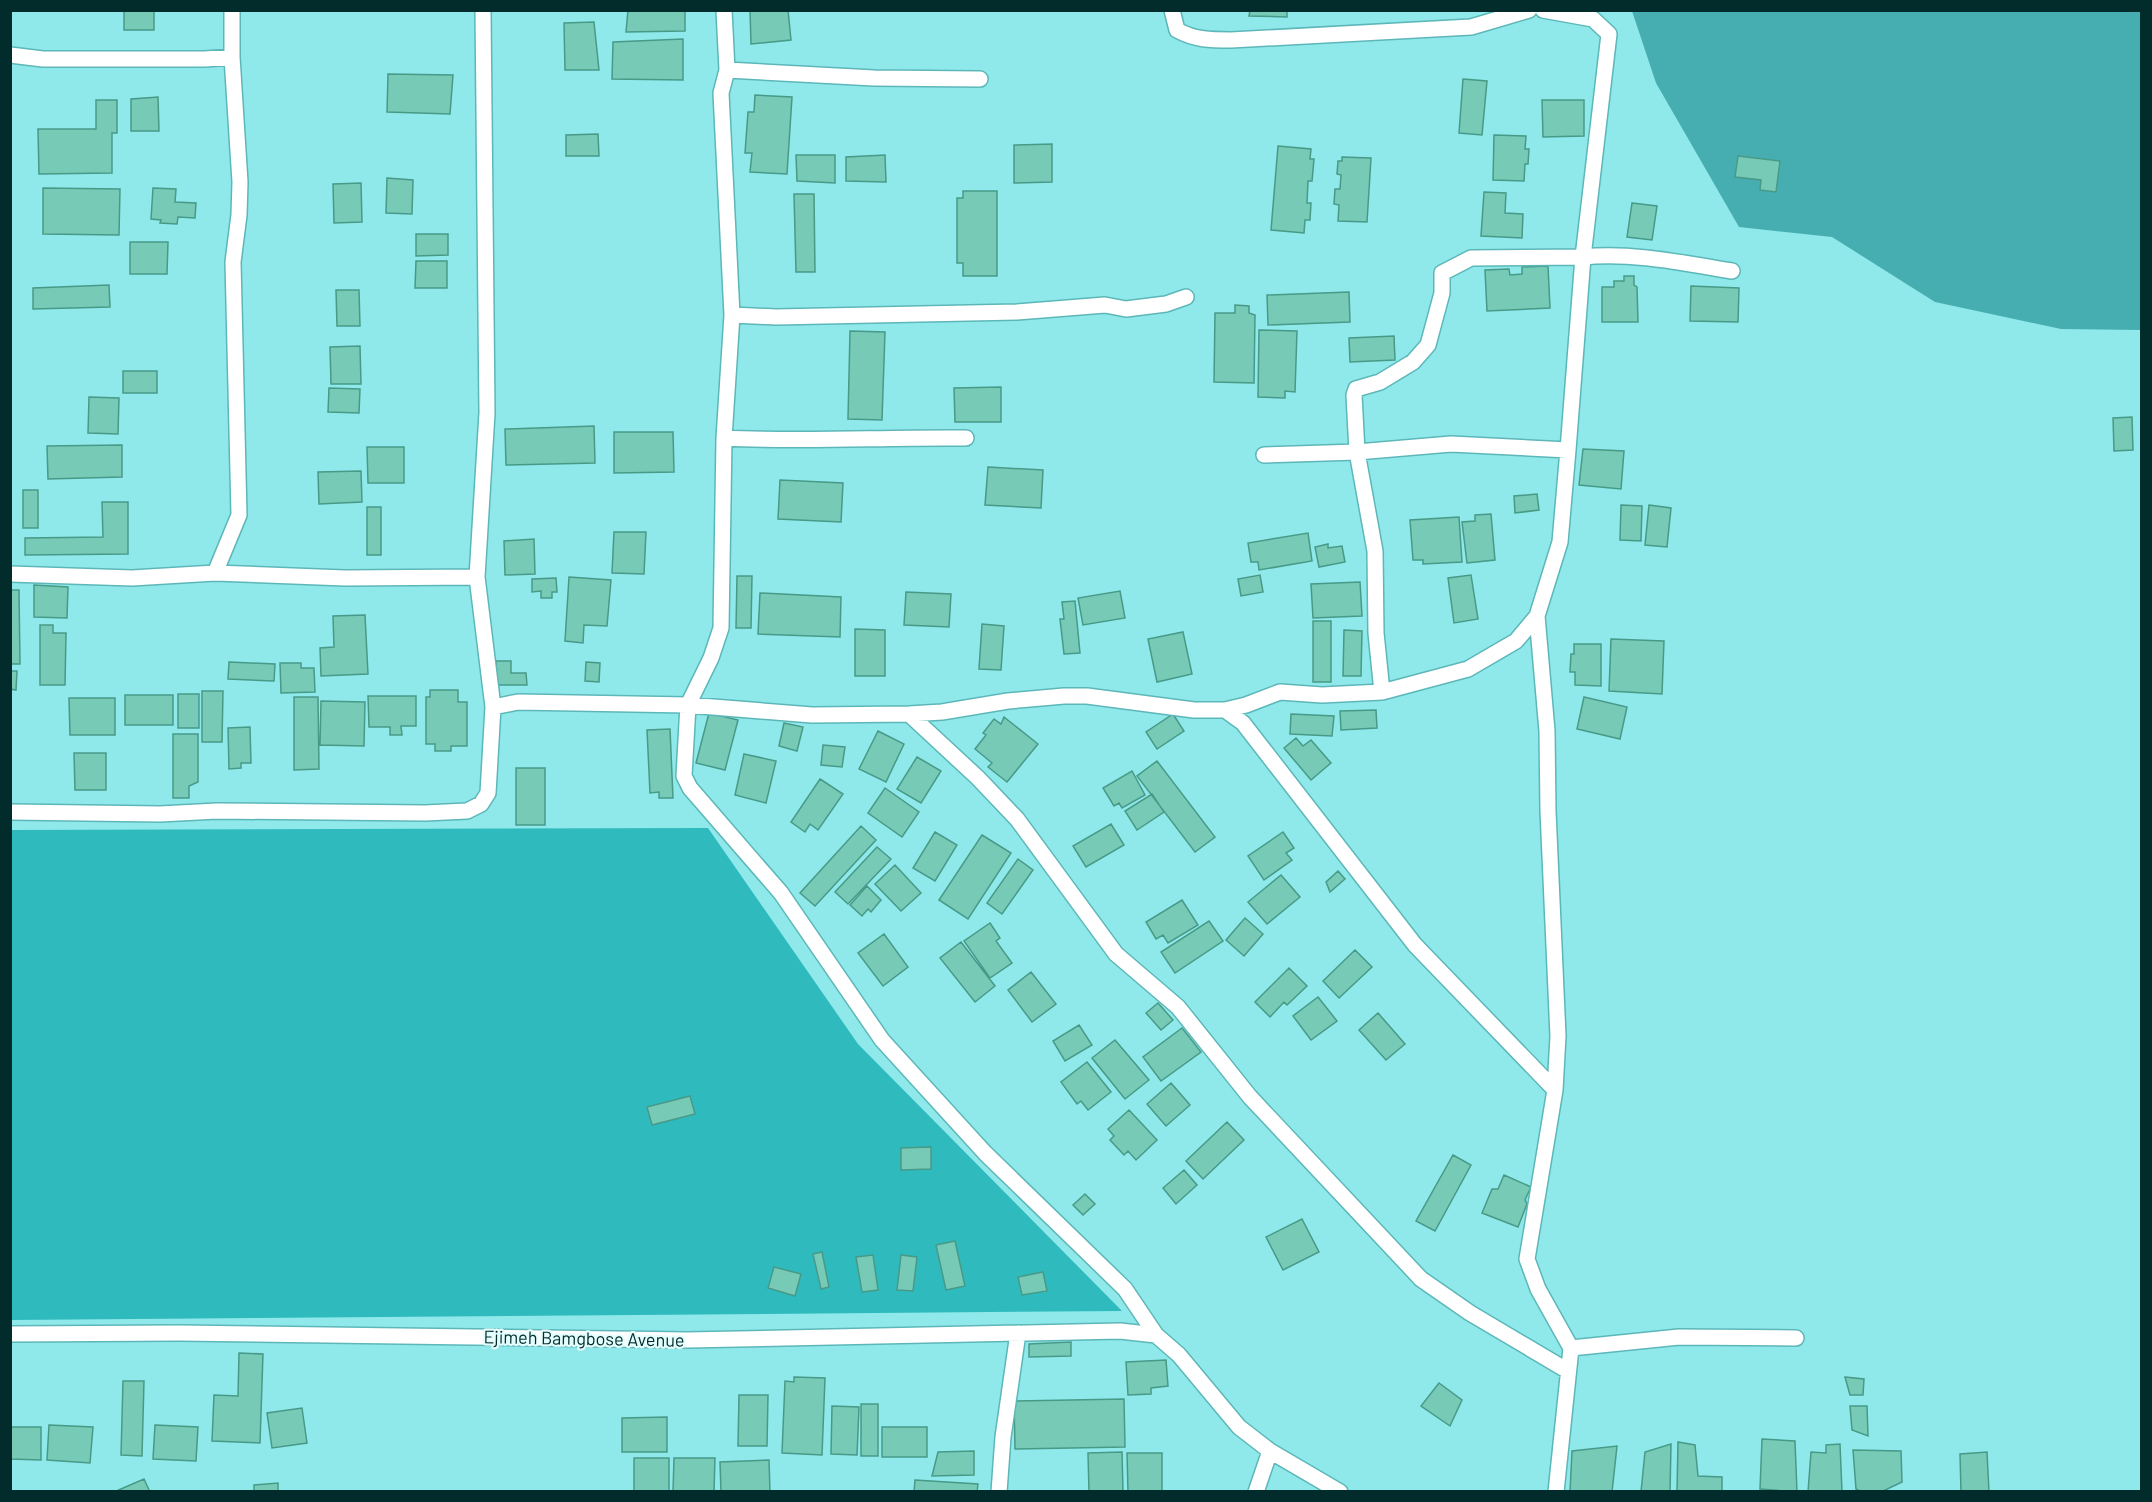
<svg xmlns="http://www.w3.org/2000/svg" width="2152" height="1502" font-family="Barlow,sans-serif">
  <rect width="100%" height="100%" fill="#8fe9ea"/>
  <path fill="#2fbabd" d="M 708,828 L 858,1044 L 1122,1311 L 11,1320 L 10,830 Z"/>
  <path fill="#46aeb0" d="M 1632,11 L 2141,11 L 2141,330 L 2061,329 L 1935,302 L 1832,237 L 1739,227 L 1656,83 Z"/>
  <path fill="#77cab6" stroke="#479a88" stroke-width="1.5" d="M 124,10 L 154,10 L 154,30 L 124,30 Z
    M 628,10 L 685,10 L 685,31 L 626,32 Z
    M 750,10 L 788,10 L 791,40 L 751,44 Z
    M 1250,10 L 1287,10 L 1287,17 L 1249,16 Z
    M 594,22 L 599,70 L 565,70 L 564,23 Z
    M 683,39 L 683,80 L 612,79 L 613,42 Z
    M 388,74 L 453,75 L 450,114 L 387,112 Z
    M 1463,79 L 1487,81 L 1482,135 L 1459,133 Z
    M 755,95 L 792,97 L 787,174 L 750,172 L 752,153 L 745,153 L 748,112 L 754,112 Z
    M 158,97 L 159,131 L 131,131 L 131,99 Z
    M 96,100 L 117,100 L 117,133 L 112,133 L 112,173 L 39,174 L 38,129 L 96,129 Z
    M 1542,100 L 1584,100 L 1584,136 L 1543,137 Z
    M 598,134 L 599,156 L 566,156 L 566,135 Z
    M 1494,135 L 1526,136 L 1525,149 L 1529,149 L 1528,164 L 1525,164 L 1524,181 L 1493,180 Z
    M 1052,144 L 1052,182 L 1014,183 L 1014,145 Z
    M 1278,146 L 1311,149 L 1310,159 L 1314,159 L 1312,181 L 1308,181 L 1307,203 L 1311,203 L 1310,220 L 1305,220 L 1304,233 L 1271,230 Z
    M 796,155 L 835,155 L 835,183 L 797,181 Z
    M 885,155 L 886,182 L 846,181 L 846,157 Z
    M 1738,156 L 1780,161 L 1776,192 L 1760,190 L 1761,180 L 1735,177 Z
    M 1342,157 L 1371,158 L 1367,222 L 1338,221 L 1339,205 L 1334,204 L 1335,189 L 1340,189 L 1341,175 L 1337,174 L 1338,161 L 1342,161 Z
    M 387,178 L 413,180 L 412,214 L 386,213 Z
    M 361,183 L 362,222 L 334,223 L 333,184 Z
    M 43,188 L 120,189 L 119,235 L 43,234 Z
    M 153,188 L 176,189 L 175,202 L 196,203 L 195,218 L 178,217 L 177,224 L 160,223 L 161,220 L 151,219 Z
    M 963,191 L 997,191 L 997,276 L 963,276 L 963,263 L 957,263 L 957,198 L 963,198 Z
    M 1484,192 L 1506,193 L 1505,213 L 1523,214 L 1522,238 L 1481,236 Z
    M 794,194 L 814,194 L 815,272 L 796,272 Z
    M 1632,203 L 1657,206 L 1652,240 L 1627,237 Z
    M 416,234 L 448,234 L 448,255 L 416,256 Z
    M 130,242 L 168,242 L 167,274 L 130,274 Z
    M 416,261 L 447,261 L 447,288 L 415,288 Z
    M 1548,266 L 1550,308 L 1487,311 L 1485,270 L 1509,269 L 1510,275 L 1522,274 L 1522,267 Z
    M 1624,276 L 1634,276 L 1634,285 L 1637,287 L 1638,322 L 1602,322 L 1602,287 L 1614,287 L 1614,281 L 1624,281 Z
    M 109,285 L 110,307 L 33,309 L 33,288 Z
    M 1691,286 L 1739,288 L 1738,322 L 1690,321 Z
    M 336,290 L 359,290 L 360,326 L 337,326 Z
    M 1349,292 L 1350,322 L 1268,325 L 1267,295 Z
    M 1235,305 L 1249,306 L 1249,313 L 1255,315 L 1254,383 L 1214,382 L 1215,313 L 1235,313 Z
    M 1259,330 L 1297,331 L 1295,392 L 1285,391 L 1285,398 L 1258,397 Z
    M 850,331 L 885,332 L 882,420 L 848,419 Z
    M 1394,336 L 1395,360 L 1350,362 L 1349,338 Z
    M 360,346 L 361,384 L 331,384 L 330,347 Z
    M 123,371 L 157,371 L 157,393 L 123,393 Z
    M 1001,387 L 1001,422 L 955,422 L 954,388 Z
    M 329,388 L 360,389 L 359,413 L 328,412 Z
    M 89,397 L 119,398 L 118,434 L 88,433 Z
    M 2132,417 L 2133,450 L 2114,451 L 2113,418 Z
    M 594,426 L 595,463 L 506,465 L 505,429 Z
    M 614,432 L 673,432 L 674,472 L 614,473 Z
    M 122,445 L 122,477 L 48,479 L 47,446 Z
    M 367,447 L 404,447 L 404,483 L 368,483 Z
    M 1583,449 L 1624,451 L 1621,489 L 1579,485 Z
    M 988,467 L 1043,470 L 1041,508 L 985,505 Z
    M 361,471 L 362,502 L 319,504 L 318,472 Z
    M 780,480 L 843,483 L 841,522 L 778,519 Z
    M 23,490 L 38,490 L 38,528 L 23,528 Z
    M 1537,494 L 1539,510 L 1515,513 L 1514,496 Z
    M 102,502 L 128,502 L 128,554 L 25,555 L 25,538 L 103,537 Z
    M 1621,505 L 1642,506 L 1641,541 L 1620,540 Z
    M 1649,505 L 1671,508 L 1667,547 L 1645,545 Z
    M 367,507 L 381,507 L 381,555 L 367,555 Z
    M 1491,514 L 1495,560 L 1467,563 L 1462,522 L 1475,521 L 1475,515 Z
    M 1459,517 L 1462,562 L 1423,564 L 1423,560 L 1413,560 L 1410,520 Z
    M 614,532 L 646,532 L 644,574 L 612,573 Z
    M 1308,533 L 1312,561 L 1259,570 L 1258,562 L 1251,562 L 1248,543 Z
    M 534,539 L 535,574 L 505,575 L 504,541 Z
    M 1328,544 L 1328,548 L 1342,546 L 1345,562 L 1319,567 L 1315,547 Z
    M 1260,575 L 1263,592 L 1241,596 L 1238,579 Z
    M 1471,575 L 1478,619 L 1454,623 L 1448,578 Z
    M 737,576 L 752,576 L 751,628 L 736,628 Z
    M 569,577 L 611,580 L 607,626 L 584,625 L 583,643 L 565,641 Z
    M 556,578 L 557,592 L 552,592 L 552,598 L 541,598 L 541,591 L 532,592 L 532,579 Z
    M 1360,582 L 1362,616 L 1313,618 L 1311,584 Z
    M 34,585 L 68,587 L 67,618 L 34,617 Z
    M 10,590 L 19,590 L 20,664 L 10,664 Z
    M 1120,591 L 1125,618 L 1083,625 L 1078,598 Z
    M 906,592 L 951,594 L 949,627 L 904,625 Z
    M 760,593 L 841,597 L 840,637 L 758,634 Z
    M 1075,601 L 1080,653 L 1064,654 L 1060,619 L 1064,619 L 1062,602 Z
    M 365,615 L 368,674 L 321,676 L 320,648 L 334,647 L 333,616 Z
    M 1313,621 L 1331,621 L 1331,682 L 1313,682 Z
    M 982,624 L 1004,626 L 1001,670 L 979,669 Z
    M 40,625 L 53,625 L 53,633 L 66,633 L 65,685 L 40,685 Z
    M 855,629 L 885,630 L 885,676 L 855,676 Z
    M 1344,630 L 1362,631 L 1361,676 L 1343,676 Z
    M 1183,632 L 1192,674 L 1157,682 L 1148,639 Z
    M 1611,639 L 1664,641 L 1662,694 L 1609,691 Z
    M 1574,644 L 1601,644 L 1601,686 L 1575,685 L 1575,672 L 1570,672 L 1571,654 L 1574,654 Z
    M 496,661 L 511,661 L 511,673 L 526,673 L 527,685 L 497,685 Z
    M 229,662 L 275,664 L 274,681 L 228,679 Z
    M 586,662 L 600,663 L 599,682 L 585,681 Z
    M 280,663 L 301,663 L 301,668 L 314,668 L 315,692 L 281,693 Z
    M 10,671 L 17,671 L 16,690 L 10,689 Z
    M 430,690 L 458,690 L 458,702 L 467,702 L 467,746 L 451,746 L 451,751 L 435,751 L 435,744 L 426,744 L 426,697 L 430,697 Z
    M 202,691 L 223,691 L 222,742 L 202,742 Z
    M 178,694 L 199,694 L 199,728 L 178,728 Z
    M 125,695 L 173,695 L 173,725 L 125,725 Z
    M 368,696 L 416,696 L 416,726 L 401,726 L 402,735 L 390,735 L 390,727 L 369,727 Z
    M 294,697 L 318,697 L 319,769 L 294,770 Z
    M 1584,697 L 1627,707 L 1620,739 L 1577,729 Z
    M 69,698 L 115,698 L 115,735 L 70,735 Z
    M 321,701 L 365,702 L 364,746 L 320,745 Z
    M 1376,710 L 1377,728 L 1341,730 L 1340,711 Z
    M 709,713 L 738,720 L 725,770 L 696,763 Z
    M 1173,714 L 1184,731 L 1157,749 L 1146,732 Z
    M 1291,714 L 1334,716 L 1332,736 L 1290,734 Z
    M 1004,717 L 1038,744 L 1007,782 L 988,767 L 992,763 L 975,749 L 986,735 L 983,733 L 994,719 L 1001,724 Z
    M 784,723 L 803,727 L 797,751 L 779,746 Z
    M 250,727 L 251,763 L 241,763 L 241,768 L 229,769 L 228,728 Z
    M 670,729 L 673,798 L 659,798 L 659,792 L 650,793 L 647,730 Z
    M 878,731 L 904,744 L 886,782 L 859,769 Z
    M 173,734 L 198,734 L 198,782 L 189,786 L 189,798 L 173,798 Z
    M 1296,738 L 1303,746 L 1311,740 L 1331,763 L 1311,780 L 1284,748 Z
    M 823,745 L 845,747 L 842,767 L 821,765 Z
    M 74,753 L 106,753 L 106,790 L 75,790 Z
    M 744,754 L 776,761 L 766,803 L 735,795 Z
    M 917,757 L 941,771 L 921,803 L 897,789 Z
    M 1157,761 L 1215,837 L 1195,852 L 1137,776 Z
    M 516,768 L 545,768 L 545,825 L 516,825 Z
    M 1132,771 L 1145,795 L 1122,808 L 1119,803 L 1114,806 L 1103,788 Z
    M 820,779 L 843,794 L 818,830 L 810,824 L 805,832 L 791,822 Z
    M 885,788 L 919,812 L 902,837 L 868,813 Z
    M 1152,794 L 1164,812 L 1137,830 L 1125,811 Z
    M 1111,824 L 1124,845 L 1086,867 L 1073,846 Z
    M 861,826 L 876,840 L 815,906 L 800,893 Z
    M 935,832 L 957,845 L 935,881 L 913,868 Z
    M 1283,832 L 1294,848 L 1286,853 L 1292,860 L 1264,880 L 1248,856 Z
    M 982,835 L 1011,853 L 968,919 L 939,900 Z
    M 877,847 L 891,859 L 848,904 L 835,892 Z
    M 1018,859 L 1033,870 L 1002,914 L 987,903 Z
    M 895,865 L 921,893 L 901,911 L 875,884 Z
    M 1338,871 L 1345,879 L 1330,892 L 1326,882 Z
    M 1281,875 L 1300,897 L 1267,924 L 1248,902 Z
    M 867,886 L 881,900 L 871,912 L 868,909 L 862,916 L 850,905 Z
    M 1182,900 L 1198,925 L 1168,943 L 1163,935 L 1156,939 L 1146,922 Z
    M 1245,918 L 1263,934 L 1244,956 L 1226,940 Z
    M 1209,921 L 1223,941 L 1175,973 L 1161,952 Z
    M 990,923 L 1000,938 L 996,941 L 1012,963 L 990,978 L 964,941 Z
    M 884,934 L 908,967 L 883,986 L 858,953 Z
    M 961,942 L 995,986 L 975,1002 L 940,958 Z
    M 1355,950 L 1372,967 L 1339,998 L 1323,981 Z
    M 1289,968 L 1307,986 L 1287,1005 L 1284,1002 L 1270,1017 L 1255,1002 Z
    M 1031,972 L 1056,1004 L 1032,1022 L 1008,990 Z
    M 1318,997 L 1337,1021 L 1311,1040 L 1293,1016 Z
    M 1158,1003 L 1173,1020 L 1161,1030 L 1146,1013 Z
    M 1378,1013 L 1405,1044 L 1386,1060 L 1359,1030 Z
    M 1079,1025 L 1092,1045 L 1065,1061 L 1053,1041 Z
    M 1182,1028 L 1201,1052 L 1161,1081 L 1143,1057 Z
    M 1115,1040 L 1149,1080 L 1125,1099 L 1092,1058 Z
    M 1087,1062 L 1111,1092 L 1088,1110 L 1081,1101 L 1077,1104 L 1061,1082 Z
    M 1171,1083 L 1190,1105 L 1166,1126 L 1147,1104 Z
    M 690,1096 L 695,1114 L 652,1125 L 647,1107 Z
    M 1129,1110 L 1157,1140 L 1136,1160 L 1128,1151 L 1124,1155 L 1110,1140 L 1114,1136 L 1108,1129 Z
    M 1227,1122 L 1244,1140 L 1203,1179 L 1186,1161 Z
    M 931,1147 L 931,1169 L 901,1170 L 901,1148 Z
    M 1453,1155 L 1471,1165 L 1435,1231 L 1416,1221 Z
    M 1184,1170 L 1197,1185 L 1176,1204 L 1163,1188 Z
    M 1504,1175 L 1531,1187 L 1525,1200 L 1527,1204 L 1518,1227 L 1482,1213 L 1492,1189 L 1498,1189 Z
    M 1085,1194 L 1095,1204 L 1083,1215 L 1073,1205 Z
    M 1302,1219 L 1319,1252 L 1283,1270 L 1266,1237 Z
    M 955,1241 L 965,1286 L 946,1290 L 936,1245 Z
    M 822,1252 L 829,1287 L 821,1289 L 813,1254 Z
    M 873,1255 L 878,1290 L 862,1292 L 856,1257 Z
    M 901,1255 L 917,1257 L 913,1291 L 897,1290 Z
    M 774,1267 L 801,1274 L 795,1296 L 768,1288 Z
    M 1043,1272 L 1047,1291 L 1022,1295 L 1018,1277 Z
    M 1071,1342 L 1071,1356 L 1029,1357 L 1029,1344 Z
    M 239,1353 L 263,1354 L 260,1443 L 212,1441 L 214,1395 L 238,1396 Z
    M 1166,1360 L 1168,1386 L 1151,1388 L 1151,1394 L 1128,1395 L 1126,1362 Z
    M 794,1377 L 825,1378 L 822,1455 L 782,1453 L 785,1381 L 794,1382 Z
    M 1845,1377 L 1864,1379 L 1863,1395 L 1850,1395 Z
    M 123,1381 L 144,1381 L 142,1456 L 121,1455 Z
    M 1439,1383 L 1462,1400 L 1450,1426 L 1421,1406 Z
    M 739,1395 L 768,1395 L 767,1446 L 738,1446 Z
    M 1124,1399 L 1125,1447 L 1015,1449 L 1014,1401 Z
    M 861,1404 L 878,1404 L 878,1456 L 861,1456 Z
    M 832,1406 L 859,1407 L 857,1455 L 831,1454 Z
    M 1850,1406 L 1867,1406 L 1868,1436 L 1852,1430 Z
    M 302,1408 L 307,1443 L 272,1448 L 267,1413 Z
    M 667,1417 L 667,1452 L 622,1452 L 622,1418 Z
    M 49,1425 L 93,1427 L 90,1463 L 47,1460 Z
    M 155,1425 L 198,1427 L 196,1461 L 153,1459 Z
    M 10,1427 L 41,1427 L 41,1460 L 10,1459 Z
    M 882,1427 L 927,1427 L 927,1457 L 882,1457 Z
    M 1762,1439 L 1795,1441 L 1797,1492 L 1760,1489 Z
    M 1678,1442 L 1695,1445 L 1698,1476 L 1722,1477 L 1722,1492 L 1677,1492 Z
    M 1671,1444 L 1670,1492 L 1641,1492 L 1645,1452 Z
    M 1840,1444 L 1842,1492 L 1808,1492 L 1811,1452 L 1826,1453 L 1826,1445 Z
    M 1617,1446 L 1612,1492 L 1570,1492 L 1572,1451 Z
    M 1853,1450 L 1901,1451 L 1902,1482 L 1881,1492 L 1862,1492 L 1856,1489 Z
    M 974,1451 L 974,1475 L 932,1476 L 938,1452 Z
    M 1122,1452 L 1123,1492 L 1089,1492 L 1088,1453 Z
    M 1987,1452 L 1989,1492 L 1961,1492 L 1960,1454 Z
    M 1127,1453 L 1162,1453 L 1162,1492 L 1128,1492 Z
    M 634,1458 L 669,1458 L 669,1492 L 634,1492 Z
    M 674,1458 L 715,1458 L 714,1492 L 673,1492 Z
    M 769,1460 L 770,1492 L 721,1492 L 720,1462 Z
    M 144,1479 L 150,1492 L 114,1492 Z
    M 915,1480 L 978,1484 L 977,1492 L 914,1492 Z
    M 278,1483 L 278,1492 L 254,1492 L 254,1485 Z"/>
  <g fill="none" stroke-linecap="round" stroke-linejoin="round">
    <defs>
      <path id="street" d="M 483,10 L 487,413 L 477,577 L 493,707
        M 724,10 L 727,70
        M 1172,10 L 1177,30 C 1195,40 1211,40 1231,40 L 1471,27 L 1529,10
        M 10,55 L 43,59 L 205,59 L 232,57
        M 732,315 L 721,93 L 727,70 L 874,78 L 980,79
        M 724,438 L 732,315 L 776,317 L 1017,312 L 1105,305 L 1126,309 L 1166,304 L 1186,297
        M 966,438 C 885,437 805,442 724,438 L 721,628 L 711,658 L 688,705 L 684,776 L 690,788 L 781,893 L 882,1040 L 985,1153 L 1125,1289 L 1156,1335 L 1179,1355 L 1239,1427 L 1270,1451 L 1340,1492
        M 1568,450 L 1583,257 C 1632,252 1683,263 1732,271
        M 1264,455 L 1357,452 L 1451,444 L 1568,450 L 1560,542 L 1537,616 L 1516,641 L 1468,669 L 1382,692
        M 215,573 L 239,515 L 233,262 L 239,215 L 240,182 L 232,57 L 232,10
        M 10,574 L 132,578 L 215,573 L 345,578 L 477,577
        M 1537,616 L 1547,731 L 1548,811 L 1558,1036 L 1555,1090 L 1527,1259 L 1538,1289 L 1571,1348
        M 1225,710 L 1243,723 L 1415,945 L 1555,1090
        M 909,714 L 978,778 L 1017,819 L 1116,954 L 1178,1007 L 1250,1097 L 1421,1279 L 1470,1313 L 1568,1371
        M 10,812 L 160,814 L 217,811 L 425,813 L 467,811 L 481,804 L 488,793 L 493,707 L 518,702 L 688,705 L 812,715 L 909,714 L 942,712 L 1008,701 L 1064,696 L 1087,696 L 1194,710 L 1225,710 L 1246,705 L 1280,692 L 1322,695 L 1382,692 L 1376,633 L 1375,551 L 1357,452 L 1354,395 L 1356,389 L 1380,382 L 1413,362 L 1428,345 L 1442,293 L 1442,273 L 1471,258 L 1583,257 L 1609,34 L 1593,19 L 1543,10
        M 10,1334 L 179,1333 L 687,1340 L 1120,1331 L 1156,1335
        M 999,1492 L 1003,1437 L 1018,1333
        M 1256,1492 L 1270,1451
        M 1556,1492 L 1571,1348 L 1679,1337 L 1796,1338"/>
    </defs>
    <use href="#street" stroke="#5db7b9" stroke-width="18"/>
    <use href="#street" stroke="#fff" stroke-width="15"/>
  </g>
  <g text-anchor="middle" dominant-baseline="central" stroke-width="4.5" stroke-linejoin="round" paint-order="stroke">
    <g font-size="18" fill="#022c2c" stroke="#e4fdfd">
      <text transform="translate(584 1338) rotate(1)">Ejimeh Bamgbose Avenue</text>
    </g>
  </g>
  <rect width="2152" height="1502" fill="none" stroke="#022c2c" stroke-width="24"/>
</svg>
